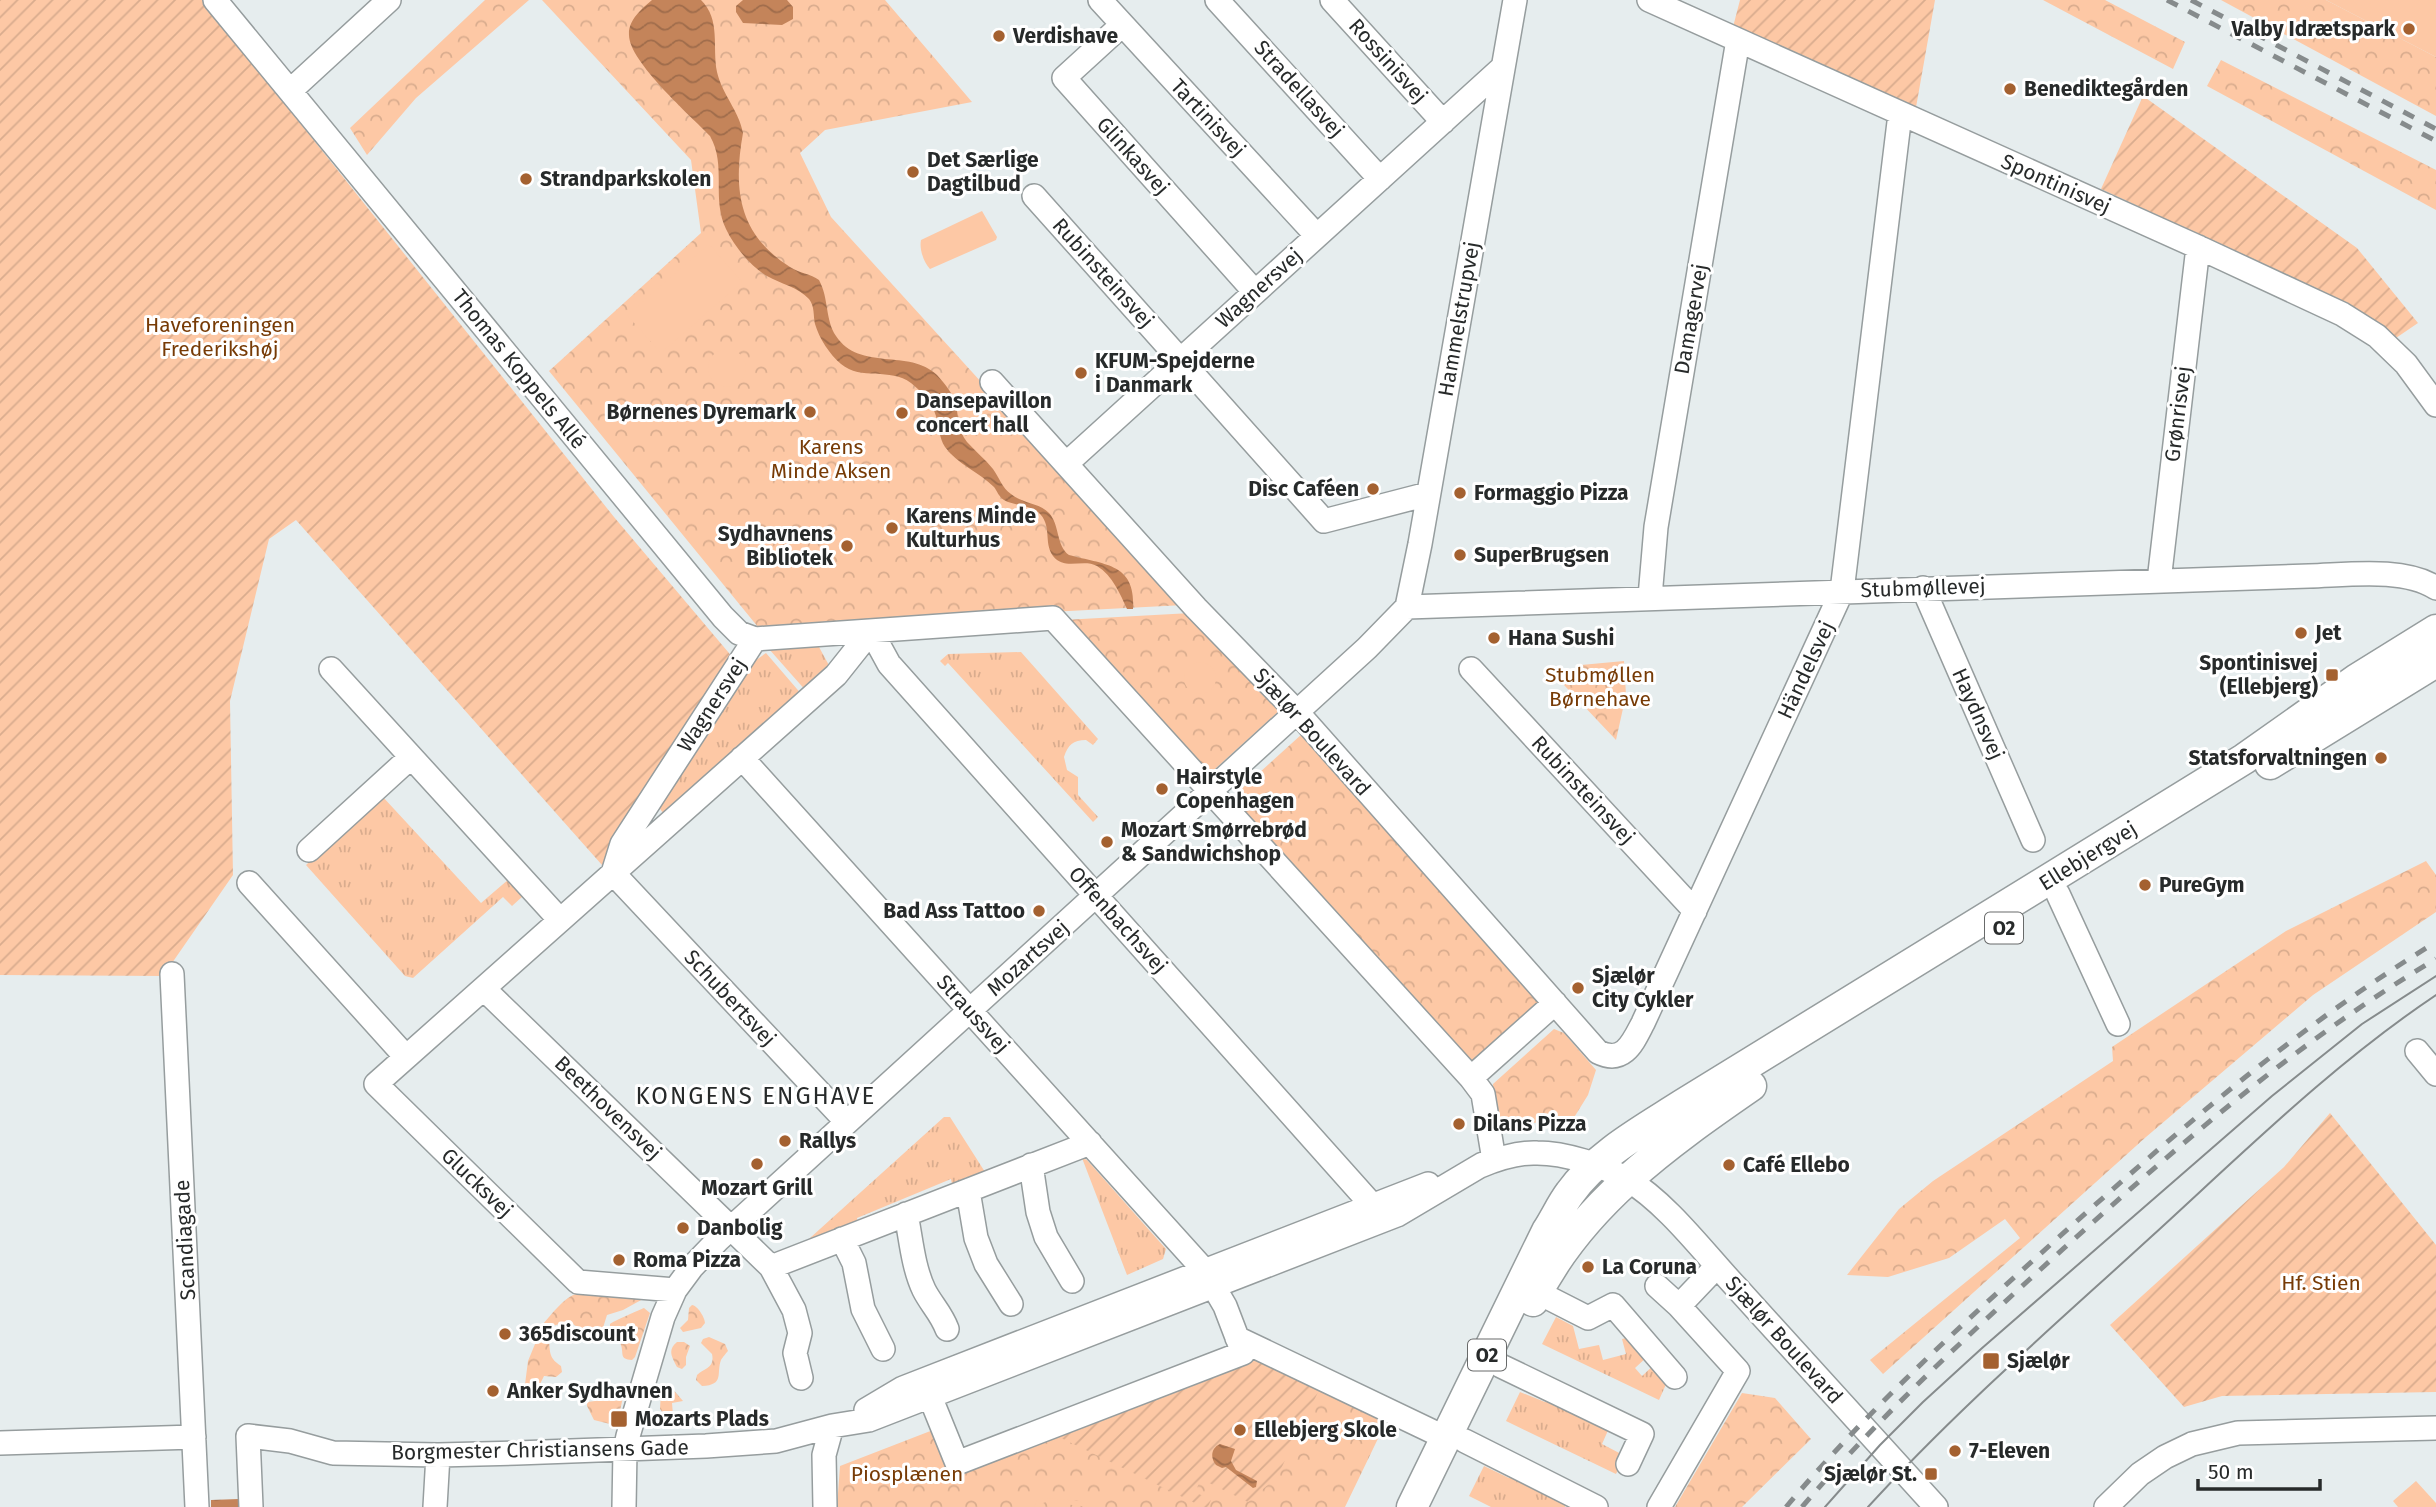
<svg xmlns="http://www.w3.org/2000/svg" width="2436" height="1507" font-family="'Fira Sans',sans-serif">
  <defs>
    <pattern id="grass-tufts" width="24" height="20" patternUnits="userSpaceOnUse" patternTransform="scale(1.75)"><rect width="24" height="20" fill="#fdc8a5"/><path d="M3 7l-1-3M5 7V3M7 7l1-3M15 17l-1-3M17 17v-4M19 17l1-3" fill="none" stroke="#d9ac8e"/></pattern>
    <pattern id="forest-crowns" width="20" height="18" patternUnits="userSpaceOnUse" patternTransform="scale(1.75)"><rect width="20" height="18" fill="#fdc8a5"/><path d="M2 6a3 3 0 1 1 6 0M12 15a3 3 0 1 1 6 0" fill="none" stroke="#d9ac8e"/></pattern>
    <pattern id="garden-furrows" width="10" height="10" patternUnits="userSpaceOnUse" patternTransform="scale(1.75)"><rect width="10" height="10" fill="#fdc8a5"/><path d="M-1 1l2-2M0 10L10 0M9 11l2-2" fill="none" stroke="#d9ac8e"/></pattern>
    <pattern id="water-waves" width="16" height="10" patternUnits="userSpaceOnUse" patternTransform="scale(1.75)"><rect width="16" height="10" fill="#c4845a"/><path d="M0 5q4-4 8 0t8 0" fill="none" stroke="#9f6c4b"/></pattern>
  </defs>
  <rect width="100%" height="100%" fill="#e6edee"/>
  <path fill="url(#grass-tufts)" d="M 819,647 L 831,669 L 807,692 L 769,649 Z
    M 1021,652 L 1098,739 L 1093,745 L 1086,740 C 1073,740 1068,745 1064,757 L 1067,770 L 1078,777 L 1078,795 L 1098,817 L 1093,822 L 948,663 L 945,666 L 940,661 L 948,654 Z
    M 766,653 L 803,696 L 670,814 L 663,813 L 658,806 L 752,663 Z
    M 382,796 L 481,903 L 509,879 L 523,896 L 512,906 L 503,897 L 413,978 L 405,976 L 306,865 Z
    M 944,1117 L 950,1117 L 985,1172 L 968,1180 L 966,1177 L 953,1189 L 951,1179 L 857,1218 L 858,1228 L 800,1251 L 810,1238 Z
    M 1082,1158 L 1087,1160 L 1166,1249 L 1163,1259 L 1127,1275 Z
    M 1556,1317 L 1573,1326 L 1579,1349 L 1599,1345 L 1603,1360 L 1626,1354 L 1622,1339 L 1630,1337 L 1648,1356 L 1635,1368 L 1642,1376 L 1655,1364 L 1668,1380 L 1659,1400 L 1542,1344 Z
    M 1520,1392 L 1545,1402 L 1548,1397 L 1610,1426 L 1602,1444 L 1625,1456 L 1616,1474 L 1506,1421 Z
    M 1484,1466 L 1509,1478 L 1512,1473 L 1568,1500 L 1565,1507 L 1491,1507 L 1469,1496 Z"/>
  <path fill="url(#forest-crowns)" d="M 485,0 L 529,0 L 416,98 L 367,155 L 350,128 Z
    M 542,0 L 885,0 L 972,102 L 825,130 L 800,153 L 831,217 L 1184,605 L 758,627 L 549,371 L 701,233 L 691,160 Z
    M 2043,0 L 2105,0 L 2185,42 L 2173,69 Z
    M 2221,0 L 2326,0 L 2436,57 L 2436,116 Z
    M 2221,60 L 2436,170 L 2436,210 L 2207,86 Z
    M 1191,613 L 1279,711 L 1205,778 L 1063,620 Z
    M 1624,661 L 1626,695 L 1616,740 L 1564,685 C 1571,679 1573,669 1581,665 Z
    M 1302,734 L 1546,1004 L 1473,1071 L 1227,802 Z
    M 2426,861 L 2436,875 L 2436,912 L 2313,995 L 2146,1137 L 1883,1374 L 1870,1360 L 2020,1238 L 2005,1219 L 1949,1258 L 1888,1277 L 1847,1275 L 1899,1209 L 1933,1181 L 2113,1061 L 2112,1047 L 2286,931 Z
    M 1554,1029 L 1564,1033 L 1596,1070 L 1588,1095 L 1570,1124 L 1520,1122 L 1496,1132 L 1493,1084 Z
    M 582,1292 L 643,1295 L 643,1299 L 623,1310 L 607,1315 L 602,1331 L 593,1337 L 568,1321 L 550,1327 L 543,1324 C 555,1311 564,1296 582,1292 Z
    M 692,1305 C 698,1306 705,1318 705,1323 L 701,1328 L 683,1332 L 680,1328 L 688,1320 L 689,1308 Z
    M 644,1308 L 650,1313 L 635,1357 L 632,1360 C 619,1359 624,1354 621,1345 C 619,1339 614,1335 610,1331 L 610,1324 C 612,1322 641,1309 644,1308 Z
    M 540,1332 L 549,1339 C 550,1353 549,1358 561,1366 L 562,1372 L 556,1377 L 544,1376 L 537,1390 L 524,1392 L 528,1361 Z
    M 709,1337 L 725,1344 L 728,1351 C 727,1352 722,1358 721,1360 C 716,1373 725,1385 702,1386 L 696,1380 L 697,1375 C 705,1368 715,1368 712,1354 L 701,1343 L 703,1339 Z
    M 677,1342 L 684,1342 L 690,1346 L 686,1357 L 686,1365 L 682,1369 L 677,1367 C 672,1357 667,1350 677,1342 Z
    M 1256,1358 L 1386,1422 L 1345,1507 L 837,1507 L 840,1466 L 933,1430 L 951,1477 Z
    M 665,1386 L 671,1387 L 683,1401 L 672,1403 L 673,1415 L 682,1415 L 681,1420 L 675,1423 L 669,1420 L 660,1409 L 661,1392 Z
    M 616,1390 L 620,1391 L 623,1397 L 618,1420 L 610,1424 L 594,1420 L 587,1406 L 587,1402 L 603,1400 Z
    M 1742,1393 L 1775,1398 L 1811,1439 L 1742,1507 L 1675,1507 Z"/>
  <path fill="url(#garden-furrows)" d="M 0,0 L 202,0 L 614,517 L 734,659 L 602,865 L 296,520 L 269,539 L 230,701 L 233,875 L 163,976 L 0,975 Z
    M 1740,0 L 1935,0 L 1915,113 L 1733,27 Z
    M 2143,96 L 2357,248 L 2418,323 L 2393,340 L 2317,289 L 2101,189 Z
    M 2330,1113 L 2436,1245 L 2436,1392 L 2222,1396 L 2184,1407 L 2110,1325 L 2284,1167 Z
    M 1256,1358 L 1320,1388 L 1277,1477 L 1248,1502 L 1201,1479 L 1195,1492 L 1211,1500 L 1208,1507 L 1203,1507 L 1057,1436 Z"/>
  <path fill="#fdc8a5" d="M 2326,0 L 2436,0 L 2436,57 Z
    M 982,211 L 997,237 L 996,240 L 930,269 C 924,263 919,249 921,240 Z
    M 709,244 L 742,282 L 661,353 L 627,315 Z
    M708 368a19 19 0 1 1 38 0a19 19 0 1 1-38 0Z
    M1184 678a16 16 0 1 1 32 0a16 16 0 1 1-32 0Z
    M 2416,1481 L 2436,1503 L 2436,1507 L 2398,1507 L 2393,1501 Z
    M 1045,1498 L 1080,1501 L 1090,1507 L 1046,1502 L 1040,1504 L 1039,1507 L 1034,1507 L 1037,1500 Z"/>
  <path fill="url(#water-waves)" d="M 652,0 L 701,0 C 721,20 712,46 717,72 C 722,94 739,111 743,133 C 733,189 738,234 790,267 C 799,273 811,274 819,280 C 829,298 825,320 836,336 C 860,372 909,348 937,375 C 944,383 951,391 955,401 C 959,415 957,430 967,442 C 975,451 985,459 993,469 C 999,477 1002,488 1011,494 C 1023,504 1038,502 1049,513 C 1060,525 1056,546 1069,555 C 1105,565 1136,563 1133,609 L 1127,609 C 1120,594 1113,576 1097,566 C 1083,558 1065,571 1053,556 C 1043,542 1053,525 1038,512 C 1028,504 1014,506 1004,500 C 999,497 997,491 994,487 C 979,472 957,464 945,447 C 939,438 939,426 936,416 C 932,402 922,392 911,383 C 890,367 861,381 841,364 C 830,355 819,338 815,324 C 813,315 815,307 809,299 C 798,287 781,284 767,276 C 751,267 734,246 726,229 C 711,197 727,166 710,136 C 691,116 629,62 629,35 C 628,21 641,9 652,0 Z
    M 743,0 L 787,0 L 793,7 L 793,19 L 782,25 L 743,23 L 736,12 L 736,6 Z
    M 1220,1444 L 1235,1449 L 1231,1461 L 1236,1470 L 1257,1481 L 1256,1487 L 1253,1488 L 1226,1467 L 1222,1468 L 1216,1465 C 1210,1458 1211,1448 1220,1444 Z
    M 239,1499 L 239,1507 L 211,1507 L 211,1500 Z"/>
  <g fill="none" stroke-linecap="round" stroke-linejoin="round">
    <defs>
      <path id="minor" d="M 215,0 L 723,617 L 739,633 L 755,639 L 1053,618 L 1471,1078 L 1483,1094 L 1494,1160
        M 1100,0 L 1317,236
        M 1217,0 L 1380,179
        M 1332,0 L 1443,122
        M 1649,0 L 2198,247 L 2342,314 L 2377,336 L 2406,364 L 2436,405
        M 1122,25 L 1064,78 L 1255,292
        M 290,91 L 389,0
        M 1034,196 L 1324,521 L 1428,494
        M 992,382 L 1196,608 L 1297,712 L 1598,1052 C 1624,1065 1633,1042 1643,1023 L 1842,591 L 1900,114
        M 1066,464 L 1503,67
        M 2159,581 L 2198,247
        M 1923,588 L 2033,840
        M 1650,597 L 1656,527 L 1738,40
        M 1407,607 L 2309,576 C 2347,575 2404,567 2436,588
        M 755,639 L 622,844 L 613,873 L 847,1122
        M 331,669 L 560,920
        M 1471,669 L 1695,911
        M 742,758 L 1204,1270 L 1225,1306 L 1243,1353 L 957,1463 L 925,1384
        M 309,850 L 411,757
        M 249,883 L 406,1057
        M 2058,894 L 2118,1024
        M 172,974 L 197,1507
        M 484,989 L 771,1267 L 1090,1143
        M 2417,1051 L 2436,1074
        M 1471,1078 L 1555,1003
        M 1031,1165 L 1038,1212 L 1046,1237 L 1072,1281
        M 1480,1166 C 1497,1159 1518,1152 1537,1153 C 1565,1153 1603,1165 1628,1180 C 1667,1203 1705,1254 1737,1288 C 1803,1361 1869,1434 1936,1507
        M 968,1191 L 976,1238 L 986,1264 L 1011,1304
        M 906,1214 C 911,1239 913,1267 924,1290 C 931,1304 941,1313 947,1329
        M 842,1239 L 854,1263 L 863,1309 L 883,1349
        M 771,1267 L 794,1310 L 800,1333 L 795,1353 L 801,1378
        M 1657,1286 L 1679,1306
        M 675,1290 L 578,1282 L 376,1084 L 836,675 L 871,631 L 889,664 L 1372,1205
        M 1537,1292 L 1588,1318 L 1613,1305 L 1675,1377
        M 1237,1338 L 1446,1438
        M 1501,1366 L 1642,1434 L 1628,1464
        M 866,1410 L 903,1388 L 1428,1184
        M 1465,1441 L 1596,1507
        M 0,1443 L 194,1437
        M 251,1507 L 248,1436 L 290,1441 L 333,1453 L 438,1455 L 517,1453 L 706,1446 L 776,1441 L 832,1426 L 869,1420 L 1397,1215 L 1483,1164
        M 435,1507 L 438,1455
        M 624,1507 L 625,1450 L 628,1436 L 663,1317 L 675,1290 L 692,1267 L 718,1240 L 1367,648 L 1407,607 L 1420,544 L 1515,0
        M 825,1507 L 824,1455 L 832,1426
        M 1659,1507 L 1738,1371 L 1679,1306 L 1717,1266
        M 2106,1507 L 2140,1474 L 2165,1457 L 2192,1444 L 2238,1433 L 2436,1428"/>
      <path id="major" d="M 2270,764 L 2436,662
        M 1533,1301 C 1579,1206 1667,1144 1751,1086
        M 1412,1507 L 1547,1231 C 1555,1219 1561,1205 1570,1193 C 1597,1155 1643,1130 1682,1105 L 2244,759 L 2357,679 L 2436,630"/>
    </defs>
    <use href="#minor" stroke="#969d9e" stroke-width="26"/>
    <use href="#major" stroke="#969d9e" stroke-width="33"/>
    <use href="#minor" stroke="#fff" stroke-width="23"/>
    <use href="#major" stroke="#fff" stroke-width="30"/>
    <path stroke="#868b8c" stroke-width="2" d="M 1825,1507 L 1880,1445 L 1923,1402 L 1981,1349 L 2272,1096 L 2362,1024 L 2436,976
      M 1868,1507 C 1956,1410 2056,1324 2152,1236 C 2244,1152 2333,1064 2436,995"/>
    <path stroke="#868b8c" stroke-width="5" stroke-dasharray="12 12" stroke-linecap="butt" d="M 2167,0 L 2436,141
      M 2191,0 L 2436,129
      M 1786,1507 C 1872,1405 1970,1317 2069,1228 C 2187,1123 2300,1025 2436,942
      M 1802,1507 C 1885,1410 1979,1325 2073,1240 C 2188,1137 2303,1038 2436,959"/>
  </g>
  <g fill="#a46130" stroke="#fff" stroke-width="2.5">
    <circle cx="2409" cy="29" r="7"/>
    <circle cx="999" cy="36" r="7"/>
    <circle cx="2010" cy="89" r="7"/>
    <circle cx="913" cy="172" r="7"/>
    <circle cx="526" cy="179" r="7"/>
    <circle cx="1081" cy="373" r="7"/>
    <circle cx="810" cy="412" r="7"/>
    <circle cx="902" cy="413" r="7"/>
    <circle cx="1373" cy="489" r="7"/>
    <circle cx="1460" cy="493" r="7"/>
    <circle cx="892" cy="528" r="7"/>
    <circle cx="847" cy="546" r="7"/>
    <circle cx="1460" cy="555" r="7"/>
    <circle cx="2301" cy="633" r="7"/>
    <circle cx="1494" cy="638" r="7"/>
    <rect x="2325" y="668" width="14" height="14" rx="3.5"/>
    <circle cx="2381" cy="758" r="7"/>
    <circle cx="1162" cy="789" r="7"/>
    <circle cx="1107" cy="842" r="7"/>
    <circle cx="2145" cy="885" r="7"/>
    <circle cx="1039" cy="911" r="7"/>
    <circle cx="1578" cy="988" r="7"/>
    <circle cx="1459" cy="1124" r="7"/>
    <circle cx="785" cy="1141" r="7"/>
    <circle cx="757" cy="1164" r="7"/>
    <circle cx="1729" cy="1165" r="7"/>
    <circle cx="683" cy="1228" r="7"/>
    <circle cx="619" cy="1260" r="7"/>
    <circle cx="1588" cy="1267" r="7"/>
    <circle cx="505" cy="1334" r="7"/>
    <rect x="1982" y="1352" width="18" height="18" rx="3.5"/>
    <circle cx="493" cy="1391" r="7"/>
    <rect x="610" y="1410" width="18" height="18" rx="3.5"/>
    <circle cx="1240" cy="1430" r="7"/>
    <circle cx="1955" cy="1451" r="7"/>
    <rect x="1924" y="1467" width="14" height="14" rx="3.5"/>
  </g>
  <g text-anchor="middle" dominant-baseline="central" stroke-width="6" stroke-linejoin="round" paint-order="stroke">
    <g fill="#fff" stroke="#686a6a" stroke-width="2">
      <rect x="1985" y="912.5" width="38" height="31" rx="5"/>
      <rect x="1468" y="1339.5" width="38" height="31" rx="5"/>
    </g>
    <g font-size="19" font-weight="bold" fill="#272a2a">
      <text x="2004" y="928">O2</text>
      <text x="1487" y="1355">O2</text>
    </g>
    <g font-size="21" font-weight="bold" fill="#272a2a" stroke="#fff" text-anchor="start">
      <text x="2395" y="29" text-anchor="end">Valby Idrætspark</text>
      <text x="1013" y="36">Verdishave</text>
      <text x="2024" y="89">Benediktegården</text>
      <text x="927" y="160">Det Særlige<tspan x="927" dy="24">Dagtilbud</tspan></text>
      <text x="540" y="179">Strandparkskolen</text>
      <text x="1095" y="361">KFUM-Spejderne<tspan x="1095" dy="24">i Danmark</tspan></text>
      <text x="916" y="401">Dansepavillon<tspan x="916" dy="24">concert hall</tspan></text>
      <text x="796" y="412" text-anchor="end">Børnenes Dyremark</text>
      <text x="1359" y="489" text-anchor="end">Disc Caféen</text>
      <text x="1474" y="493">Formaggio Pizza</text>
      <text x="906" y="516">Karens Minde<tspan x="906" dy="24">Kulturhus</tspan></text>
      <text x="833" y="534" text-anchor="end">Sydhavnens<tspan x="833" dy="24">Bibliotek</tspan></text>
      <text x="1474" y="555">SuperBrugsen</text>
      <text x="2315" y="633">Jet</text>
      <text x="1508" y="638">Hana Sushi</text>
      <text x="2318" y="663" text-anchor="end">Spontinisvej<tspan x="2318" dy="24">(Ellebjerg)</tspan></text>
      <text x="2367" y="758" text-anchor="end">Statsforvaltningen</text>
      <text x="1176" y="777">Hairstyle<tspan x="1176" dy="24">Copenhagen</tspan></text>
      <text x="1121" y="830">Mozart Smørrebrød<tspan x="1121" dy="24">&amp; Sandwichshop</tspan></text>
      <text x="2159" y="885">PureGym</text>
      <text x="1025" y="911" text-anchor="end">Bad Ass Tattoo</text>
      <text x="1592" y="976">Sjælør<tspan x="1592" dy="24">City Cykler</tspan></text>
      <text x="1473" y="1124">Dilans Pizza</text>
      <text x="799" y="1141">Rallys</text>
      <text x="1743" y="1165">Café Ellebo</text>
      <text x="757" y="1188" text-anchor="middle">Mozart Grill</text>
      <text x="697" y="1228">Danbolig</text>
      <text x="633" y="1260">Roma Pizza</text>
      <text x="1602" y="1267">La Coruna</text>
      <text x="519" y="1334">365discount</text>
      <text x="2007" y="1361">Sjælør</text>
      <text x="507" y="1391">Anker Sydhavnen</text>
      <text x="635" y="1419">Mozarts Plads</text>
      <text x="1254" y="1430">Ellebjerg Skole</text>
      <text x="1969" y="1451">7-Eleven</text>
      <text x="1917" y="1474" text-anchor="end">Sjælør St.</text>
    </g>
    <g font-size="21" fill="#272a2a" stroke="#fff">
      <text transform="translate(1388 61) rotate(48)">Rossinisvej</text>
      <text transform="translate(1299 89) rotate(48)">Stradellasvej</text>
      <text transform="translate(1208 118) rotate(47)">Tartinisvej</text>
      <text transform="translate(1133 156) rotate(48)">Glinkasvej</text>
      <text transform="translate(2056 184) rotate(24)">Spontinisvej</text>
      <text transform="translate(1103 273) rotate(48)">Rubinsteinsvej</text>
      <text transform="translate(1259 288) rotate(-42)">Wagnersvej</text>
      <text transform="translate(1459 319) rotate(-80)">Hammelstrupvej</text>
      <text transform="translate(1691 319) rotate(-80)">Damagervej</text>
      <text transform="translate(519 369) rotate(51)">Thomas Koppels Allé</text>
      <text transform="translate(2178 414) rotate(-83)">Grønrisvej</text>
      <text transform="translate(1923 588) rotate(-2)">Stubmøllevej</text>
      <text transform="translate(1806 670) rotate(-65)">Händelsvej</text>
      <text transform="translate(712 705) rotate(-57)">Wagnersvej</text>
      <text transform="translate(1978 714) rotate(66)">Haydnsvej</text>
      <text transform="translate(1312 732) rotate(48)">Sjælør Boulevard</text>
      <text transform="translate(1583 790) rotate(47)">Rubinsteinsvej</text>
      <text transform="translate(2088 856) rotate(-32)">Ellebjergvej</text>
      <text transform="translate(1118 920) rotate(48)">Offenbachsvej</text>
      <text transform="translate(1028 958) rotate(-42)">Mozartsvej</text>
      <text transform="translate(730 998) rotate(47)">Schubertsvej</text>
      <text transform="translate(973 1014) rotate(48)">Straussvej</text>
      <text transform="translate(608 1108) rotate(44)">Beethovensvej</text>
      <text transform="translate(477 1183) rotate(44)">Glucksvej</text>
      <text transform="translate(185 1240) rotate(-93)">Scandiagade</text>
      <text transform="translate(1784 1340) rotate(48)">Sjælør Boulevard</text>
      <text transform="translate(540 1450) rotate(-1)">Borgmester Christiansens Gade</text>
    </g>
    <g font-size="21" fill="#773b06" stroke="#fff">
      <text x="220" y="325">Haveforeningen<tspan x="220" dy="24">Frederikshøj</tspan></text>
      <text x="831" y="447">Karens<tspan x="831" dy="24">Minde Aksen</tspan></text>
      <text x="1600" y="675">Stubmøllen<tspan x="1600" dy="24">Børnehave</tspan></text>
      <text x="2321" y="1283">Hf. Stien</text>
      <text x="907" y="1474">Piosplænen</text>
    </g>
    <g font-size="24" letter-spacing="2" fill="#272a2a" stroke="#fff">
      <text x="756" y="1096">KONGENS ENGHAVE</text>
    </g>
  </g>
  <path d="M2198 1479v10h122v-10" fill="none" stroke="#272a2a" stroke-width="3.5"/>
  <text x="2208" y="1479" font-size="21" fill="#272a2a" stroke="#ffffff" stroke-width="5" paint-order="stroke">50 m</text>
</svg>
